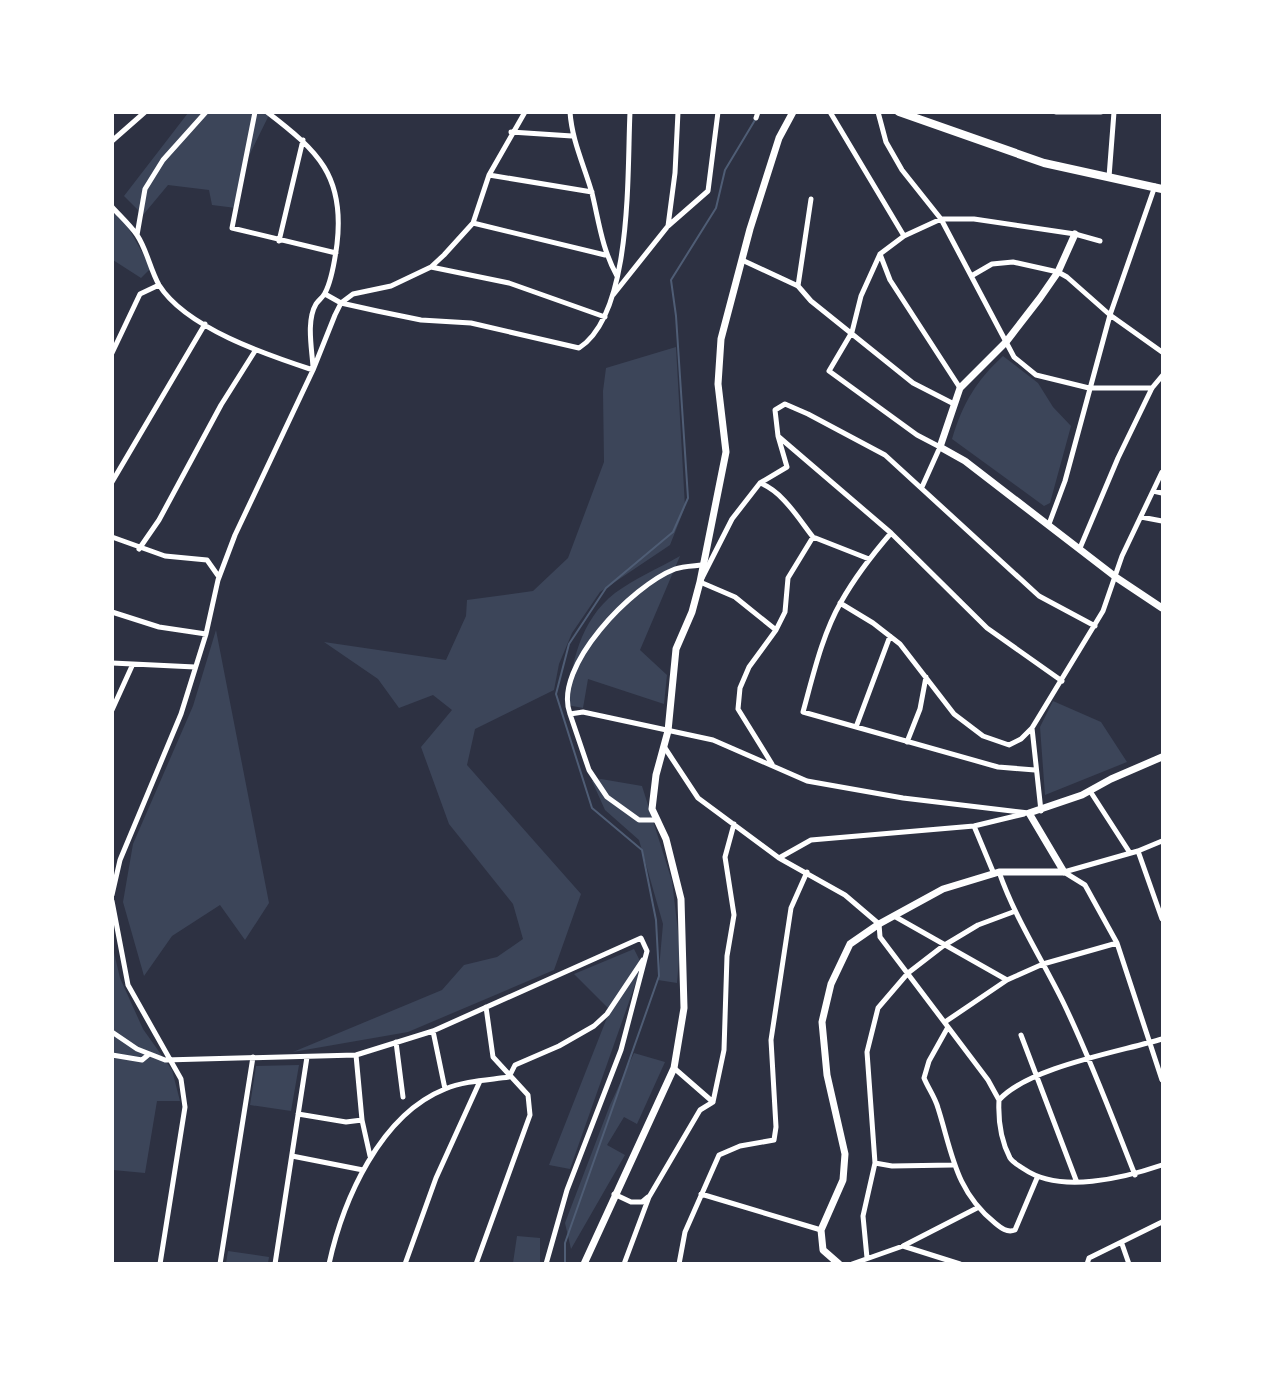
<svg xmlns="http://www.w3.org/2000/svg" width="1275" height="1376" font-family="Arial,sans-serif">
  <rect width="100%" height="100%" fill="#2d3142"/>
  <path fill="#3c4559" d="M 188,113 L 270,113 L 243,168 L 236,208 L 212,205 L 209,190 L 168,185 L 143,215 L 124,196 Z
    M 112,212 L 125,222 L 151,268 L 141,278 L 113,260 Z
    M 676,347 L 685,507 L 670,545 L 600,592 L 572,633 L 559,664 L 554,690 L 475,729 L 467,765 L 581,894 L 554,970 L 408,1032 L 293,1052 L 442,990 L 464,965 L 497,957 L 523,939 L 513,904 L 449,824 L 421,747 L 452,710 L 433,695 L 399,708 L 378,679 L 324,642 L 446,660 L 466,616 L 467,600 L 533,591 L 568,558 L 604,462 L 603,391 L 606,368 Z
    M 1003,356 L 1038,383 L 1053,407 L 1071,426 L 1050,503 L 1044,506 L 952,439 C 963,403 976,381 1003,356 Z
    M 680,556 L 640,650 L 667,675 L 664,704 L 588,679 L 583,708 L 567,705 C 571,664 580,620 615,593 C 634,579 659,568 680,556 Z
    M 216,630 L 269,903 L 245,940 L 220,905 L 172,936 L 144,976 L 123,902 L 133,844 L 193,706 Z
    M 1053,701 L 1101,722 L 1127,762 L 1045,795 L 1040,727 Z
    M 601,779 L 642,786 L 672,881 L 680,948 L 677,983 L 658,980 L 663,924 L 639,840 L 605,810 L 592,781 Z
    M 112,944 L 120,978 L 143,1029 L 172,1070 L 180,1101 L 157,1101 L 145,1173 L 113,1170 Z
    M 634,949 L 642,965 L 570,1169 L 549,1165 L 610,1010 L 574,974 Z
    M 634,1053 L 665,1062 L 637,1124 L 624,1117 L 607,1145 L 625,1155 L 571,1249 L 565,1223 L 610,1105 Z
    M 299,1065 L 291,1111 L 250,1105 L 256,1066 Z
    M 517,1236 L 540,1238 L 540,1263 L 513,1263 Z
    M 228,1251 L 269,1257 L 268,1263 L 226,1263 Z"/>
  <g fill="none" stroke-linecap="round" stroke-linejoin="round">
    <path stroke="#4f5d75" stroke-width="2" d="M 565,1264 L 565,1243 L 659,976 L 656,920 L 642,850 L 592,808 L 556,694 L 569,644 L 606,588 L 673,532 L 688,498 L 676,316 L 671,280 L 716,208 L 725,170 L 755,120"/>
    <path stroke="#fff" stroke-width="5" d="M 255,112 L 232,228 L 336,253
      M 267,112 C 318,151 345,176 337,244 C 335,259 332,280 325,293 C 323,297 319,300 316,304 C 306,321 312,349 313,367
      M 570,112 C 572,141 584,165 592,193 C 599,222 602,249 617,276
      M 830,112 L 904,236
      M 878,112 L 886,142 L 902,170 L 941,219 L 1014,357 L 1036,375 L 1089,388 L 1152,388
      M 1056,112 L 1101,112
      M 756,118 L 758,112
      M 511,132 L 572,136
      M 112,141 L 145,112
      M 489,175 L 592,192
      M 1109,177 L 1114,112
      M 112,207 C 120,216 130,225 137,235 C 147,250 150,269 159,285 C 186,328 267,355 313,370
      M 473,223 L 605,255
      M 668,226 L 675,173 L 678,112
      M 137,235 L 145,189 L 163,160 L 206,112
      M 279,241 L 303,140
      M 880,254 L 890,280 L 960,388
      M 742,260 L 798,286 L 811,301 L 913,383 L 954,404
      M 431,267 L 509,283 L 605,317
      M 973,275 L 992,264 L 1013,262 L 1058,272 L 1067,277 L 1110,315 L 1162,352
      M 798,286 L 811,199
      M 325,294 L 341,303 L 377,311 L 421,320 L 471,323 L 579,348 C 633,313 627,172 630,112
      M 613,295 L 668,226 L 708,191 L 718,112
      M 112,353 L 140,294 L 159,285
      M 779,437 L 891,533 L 987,628 L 1062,681
      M 112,482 L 205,324
      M 760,483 C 783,492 798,518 813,537
      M 922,487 L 940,447 L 917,435 L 829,371 L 852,332 L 861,296 L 880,254 L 904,236 L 941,219 L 974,219 L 1075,234 L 1100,241
      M 1153,491 L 1162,493
      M 1141,517 L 1162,521
      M 1049,524 L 1065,481 L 1110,315 L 1155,186
      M 891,533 C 872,555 855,577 841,602 C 822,635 813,676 803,712 L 998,767 L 1035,770
      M 112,537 L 165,556 L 207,560 L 219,577
      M 1080,548 L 1118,458 L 1152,388 L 1162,376
      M 139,549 L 159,520 L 221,405 L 255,351
      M 840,603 L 873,623 L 900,644 L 954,714 L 983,736 L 1009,745 L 1021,739 L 1032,728 L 1103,611 L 1122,556 L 1162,472
      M 112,612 L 159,627 L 206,634
      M 776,630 L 735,597 L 700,582 L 732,519 L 760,483 L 787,467 L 778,436 L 775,410 L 785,404 L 808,414 L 885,455 L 1039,596 L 1095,626
      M 112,663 L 195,667
      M 112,710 L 132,666
      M 570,714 C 552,667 633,585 675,569 C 683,566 693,566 702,565
      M 856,727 L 890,636
      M 1032,728 L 1041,811
      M 907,742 L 920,709 L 926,677
      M 665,748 L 698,798 L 779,858 L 845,895 L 879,924 L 880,937 L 988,1080 L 999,1100
      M 772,764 L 738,709 L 740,688 L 749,667 L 776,630 L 785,612 L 788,578 L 813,537 L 869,559
      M 1090,791 L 1130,853
      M 657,820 L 639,820 L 607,797 L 589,770 L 570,714 L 583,712 L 713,740 L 807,781 L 903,798 L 1029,813
      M 974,826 L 994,874
      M 1138,851 L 1162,919
      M 779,858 L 811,840 L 974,826 L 1024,814
      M 999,872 C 1016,920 1042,959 1064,1004 C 1091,1060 1112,1117 1135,1175
      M 1064,872 L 1085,885 L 1117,943 L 1162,1080
      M 1064,872 L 1138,851 L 1162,841
      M 112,895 L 120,860 L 181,714 L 206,634 L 218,580 L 235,535 L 313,370 L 335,315 L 341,303 L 353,294 L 391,286 L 431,267 L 444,255 L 473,223 L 489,175 L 525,112
      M 112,901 L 128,985 L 181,1079 L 185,1107 L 160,1264
      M 894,916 L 1007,980 L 1043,964 L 1117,943
      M 945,1022 L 1007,980
      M 948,1027 L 929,1061 L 924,1078 C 928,1088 935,1097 938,1108 C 952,1152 955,1191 995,1223 C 1001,1228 1007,1233 1015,1230 L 1037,1178
      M 433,1031 L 445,1089
      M 112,1032 L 137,1049 L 165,1060 L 356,1055 L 433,1031 L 641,938 L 647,951 L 621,1050 L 567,1190 L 546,1264
      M 1021,1035 L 1076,1180
      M 1162,1039 C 1119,1052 1029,1067 999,1100 C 998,1120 1000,1139 1010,1158 C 1013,1163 1020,1166 1024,1169 C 1060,1194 1124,1178 1162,1165
      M 396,1042 L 403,1097
      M 112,1055 L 142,1060 L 148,1055
      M 356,1055 L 362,1120 L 370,1156
      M 674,1068 L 713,1102
      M 509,1077 L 515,1065 L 559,1046 L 594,1026 L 607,1014 L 643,960
      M 298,1114 L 346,1122 L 362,1120
      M 292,1156 L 363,1170
      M 875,1163 L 892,1166 L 953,1165
      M 614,1194 L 631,1202 L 642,1202 L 648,1197
      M 701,1194 L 821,1230
      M 1122,1244 L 1129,1264
      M 903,1246 L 960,1264
      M 867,1258 L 863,1216 L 875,1163 L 867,1052 L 878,1008 L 908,973 L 943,946 L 978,925 L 1013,912
      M 220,1264 L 253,1057
      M 275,1264 L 307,1057
      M 329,1264 C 343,1200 380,1115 445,1089 C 464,1081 488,1080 509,1077
      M 405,1264 L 436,1178 L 480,1081
      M 476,1264 L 530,1115 L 528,1095 L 493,1057 L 486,1007
      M 624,1264 L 649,1197 L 700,1110 L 713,1102 L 724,1050 L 727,956 L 734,915 L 725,857 L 734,824
      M 679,1264 L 685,1232 L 719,1155 L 740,1146 L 774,1140 L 776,1127 L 771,1040 L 791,908 L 807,872
      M 852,1264 L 903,1246 L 977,1208
      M 1087,1264 L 1089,1258 L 1162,1222"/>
    <path stroke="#fff" stroke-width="7" d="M 1075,234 L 1058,272 L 1040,298 L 1006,342 L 960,388 L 940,447 L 965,461 L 1117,578 L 1162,608
      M 1064,872 L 1029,813 L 1082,795 L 1111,779 L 1162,757
      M 584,1264 L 674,1068 L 684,1008 L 681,899 L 666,839 L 652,809 L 656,775 L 668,731 L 676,649 L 692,612 L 700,582 L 726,452 L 718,384 L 721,339 L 750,229 L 779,138 L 793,112
      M 839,1264 L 823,1250 L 821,1230 L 843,1180 L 845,1154 L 827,1075 L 822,1022 L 831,984 L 850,944 L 879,924 L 943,889 L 999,872 L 1064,872"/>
    <path stroke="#fff" stroke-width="8" d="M 899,112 L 1044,163 L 1162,189"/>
  </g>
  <rect width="1275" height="1376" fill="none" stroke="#ffffff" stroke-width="228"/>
</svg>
